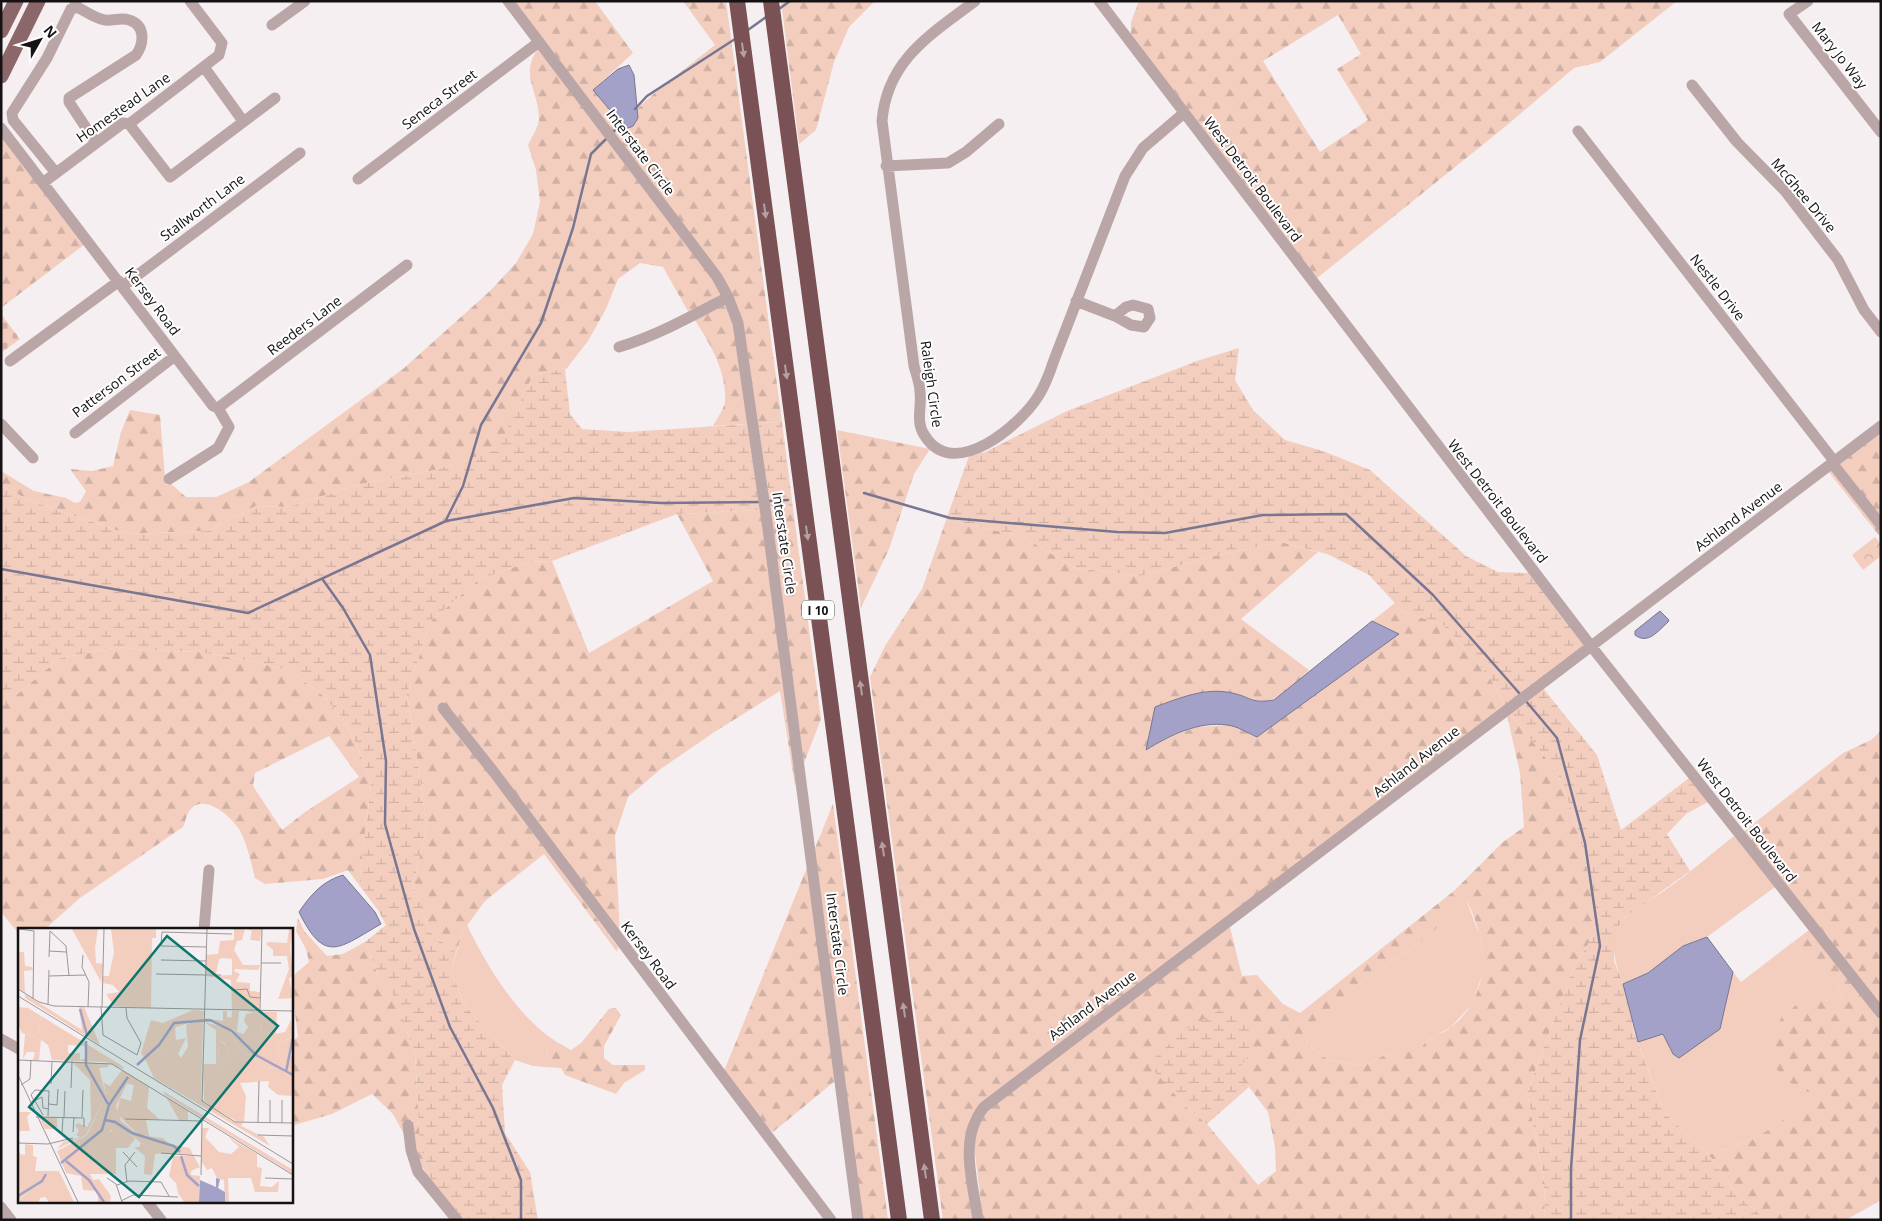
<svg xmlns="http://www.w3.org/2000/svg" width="1882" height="1221" font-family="'Open Sans',sans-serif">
  <defs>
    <pattern id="forest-firs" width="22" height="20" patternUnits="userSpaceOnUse" patternTransform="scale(1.25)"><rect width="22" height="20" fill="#f3cebf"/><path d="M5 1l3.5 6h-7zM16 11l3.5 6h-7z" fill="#cfb0a3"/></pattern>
    <pattern id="wetland-marsh" width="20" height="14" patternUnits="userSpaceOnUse" patternTransform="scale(1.25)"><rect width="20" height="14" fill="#f3cebf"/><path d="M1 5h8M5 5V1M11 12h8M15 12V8" fill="none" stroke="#cfb0a3"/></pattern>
    <pattern id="cemetery-stones" width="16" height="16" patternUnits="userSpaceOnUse" patternTransform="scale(1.25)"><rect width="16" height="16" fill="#f3cebf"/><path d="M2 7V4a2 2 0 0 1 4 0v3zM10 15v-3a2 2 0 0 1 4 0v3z" fill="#cfb0a3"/></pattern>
    <pattern id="park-crowns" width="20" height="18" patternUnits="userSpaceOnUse" patternTransform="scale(1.25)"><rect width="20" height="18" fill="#f3cebf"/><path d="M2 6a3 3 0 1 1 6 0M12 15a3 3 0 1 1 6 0" fill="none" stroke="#cfb0a3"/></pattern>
  </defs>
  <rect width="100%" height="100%" fill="#f5eff2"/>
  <path fill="#f3cebf" d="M 1734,836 L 1775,887 L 1707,937 L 1683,946 L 1648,973 L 1623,984 C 1617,967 1609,947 1617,929 C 1626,910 1652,900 1668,888 C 1691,872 1712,853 1734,836 Z
    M 1465,897 L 1480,936 L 1484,968 L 1473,1003 L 1451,1027 L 1429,1039 L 1417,1052 L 1391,1052 L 1363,1066 L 1328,1060 L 1307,1044 L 1302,1032 L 1356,986 L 1430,935 Z
    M 467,925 C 486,965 519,1019 557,1042 L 547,1051 L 545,1067 L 533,1066 L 515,1060 L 465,1006 L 451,971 L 463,931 Z
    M 1793,942 L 1839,987 L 1843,995 L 1825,1001 L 1801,1001 L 1824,1094 L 1756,1138 L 1709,1155 L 1668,1116 L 1660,1102 L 1638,1042 L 1663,1033 L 1673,1054 L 1679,1057 L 1720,1029 L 1733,972 L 1741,982 Z"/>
  <path fill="url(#forest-firs)" fill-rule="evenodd" d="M 513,1 L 595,1 L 633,53 L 593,90 L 638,118 L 637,109 L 659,89 L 715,45 L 683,1 L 726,1 L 782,422 L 758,423 L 742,321 Z
    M 781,1 L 875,1 L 849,27 L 834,62 L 816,130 L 799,144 Z
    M 1139,1 L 1677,1 L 1600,62 L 1574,68 L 1506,126 L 1316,279 L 1131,36 L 1131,22 ZM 1338,15 L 1361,54 L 1337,69 L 1368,120 L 1320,152 L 1263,61 Z
    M 538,49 L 713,280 L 722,295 L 689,313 L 663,267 L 640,263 L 618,279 L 606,309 L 588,341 L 567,368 L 533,375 L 498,450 L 435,470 L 361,484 L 288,507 L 256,506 L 207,531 L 128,534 L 31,501 L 1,486 L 1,471 L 34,491 L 66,498 L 75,503 L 80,502 L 86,491 L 70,469 L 92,471 L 113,466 L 121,432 L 130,410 L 160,415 L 165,477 L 163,478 L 167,485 L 170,483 L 186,497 L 216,497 L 249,482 L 403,369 L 490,291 L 516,263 L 533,234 L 540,202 L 536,170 L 528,145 C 531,138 538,128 539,120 C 539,90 519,76 538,49 Z
    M 1,135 L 85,244 L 1,308 Z
    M 725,303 L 734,325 L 749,424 L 713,426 C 716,420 724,409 725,402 C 727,372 710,343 694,319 Z
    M 837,430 L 930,449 L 914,474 L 889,549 L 861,608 Z
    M 1881,431 L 1881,518 L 1838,463 Z
    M 1831,469 L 1881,532 L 1881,538 L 1828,471 Z
    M 793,508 L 821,719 L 804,763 L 770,510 Z
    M 761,510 L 797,780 L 795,786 L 780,691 L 716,731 L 662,768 L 628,797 L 615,836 L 620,934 L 496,768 L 444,702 L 437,708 L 489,774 L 618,947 L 617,952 L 544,854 L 485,901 L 463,931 L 456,953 L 430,932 L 413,885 L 427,825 L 407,694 L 430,622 L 478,580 L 528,562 L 552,561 L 589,653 L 713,581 L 677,514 Z
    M 946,520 L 1022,536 L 1075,568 L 1140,576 L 1214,556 L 1281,542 L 1318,552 L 1241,619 L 1309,670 C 1295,684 1279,703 1258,702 C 1250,702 1240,696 1232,693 L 1146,750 L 1162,740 L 1196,727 L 1228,725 L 1398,634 L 1372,621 L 1395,603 L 1403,612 L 1442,624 L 1478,663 L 1495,686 L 1505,707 L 970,1118 L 964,1147 L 974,1220 L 943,1220 L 870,677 L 885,646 L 922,589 Z
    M 118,647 L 144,650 L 199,652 L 251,661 L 291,671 L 321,694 L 342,717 L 357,745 L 371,784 L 359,885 L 348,870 L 323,879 L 265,884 L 255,878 C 251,862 247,843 239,829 C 230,816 202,790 188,813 C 186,817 185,823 183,827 L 80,898 L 44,930 L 19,930 L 19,934 L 1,912 L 1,708 L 60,658 ZM 329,736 L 359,777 L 305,812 L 282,830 L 253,786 L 255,773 Z
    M 1510,713 L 1557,772 L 1576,821 L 1588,872 L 1596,931 L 1572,971 L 1527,1093 L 1544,1180 L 1545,1220 L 983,1220 L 973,1137 L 986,1110 L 1230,927 L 1242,976 L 1257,975 L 1283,1004 L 1300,1013 L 1454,891 L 1503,842 L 1524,827 L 1520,773 L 1507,715 ZM 1465,898 C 1488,939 1493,995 1451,1027 C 1446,1032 1437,1034 1431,1038 C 1426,1041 1422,1047 1417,1052 L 1391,1052 L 1363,1066 L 1328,1060 L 1307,1044 L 1303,1032 L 1356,986 L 1430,935 ZM 1249,1054 L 1237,1071 L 1268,1112 L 1275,1147 L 1276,1171 L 1258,1185 L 1207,1124 L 1185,1106 Z
    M 1881,731 L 1881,1006 L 1743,832 L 1843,753 L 1871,740 Z
    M 833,804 L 888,1220 L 862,1220 L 862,1214 L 815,848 Z
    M 808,865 L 835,1081 L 773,1132 L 766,1126 L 724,1071 Z
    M 298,918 L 305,932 L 327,956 L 343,954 L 365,942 L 378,975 L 393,993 L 415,1053 L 420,1147 L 432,1183 L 417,1157 L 412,1120 L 404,1122 L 405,1136 L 393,1114 L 372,1094 L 332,1114 L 291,1126 L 291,1042 L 298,1037 L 293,998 L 294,975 L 309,962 L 306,949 L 296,931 Z
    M 1809,930 L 1881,1021 L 1881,1200 L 1846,1220 L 1767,1220 L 1738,1196 L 1709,1155 L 1756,1138 L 1823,1094 L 1808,1092 L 1785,1080 L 1771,1061 L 1771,1041 L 1781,1018 L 1801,1001 L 1825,1001 L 1843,995 L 1839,987 L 1793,942 Z
    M 616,1008 L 621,1015 L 604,1046 L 604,1058 L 613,1065 L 645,1065 L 645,1070 L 624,1083 L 616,1094 L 565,1075 L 561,1068 L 545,1067 C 546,1056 546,1047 557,1042 L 571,1050 L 581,1043 L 609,1009 Z"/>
  <path fill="url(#wetland-marsh)" d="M 1239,348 L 1235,380 L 1253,410 L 1285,440 L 1323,451 L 1370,470 L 1466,556 L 1498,572 L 1529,573 L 1585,646 L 1505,707 L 1495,686 L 1478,663 L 1442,624 L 1403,612 L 1369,575 L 1327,554 L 1281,542 L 1214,556 L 1140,576 L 1075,568 L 1022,536 L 946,520 L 969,456 L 985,452 L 1067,411 L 1197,361 Z
    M 567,368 L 565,370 L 570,414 L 582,429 L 628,432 L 749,424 L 761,510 L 677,514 L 552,561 L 528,562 L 478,580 L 430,622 L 407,694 L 427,825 L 413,885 L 430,932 L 456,953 L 451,971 L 465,1006 L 515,1060 L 502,1085 L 505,1133 L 530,1172 L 538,1220 L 464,1220 L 447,1203 L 432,1183 L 420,1148 L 415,1053 L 393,994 L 378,975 L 365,942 L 386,925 L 378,910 L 359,885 L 371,784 L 357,745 L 342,717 L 321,694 L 291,671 L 251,661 L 199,652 L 144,650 L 118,647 L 60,658 L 1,708 L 1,486 L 31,501 L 128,534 L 207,531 L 256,506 L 288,507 L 361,484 L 435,470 L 497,450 L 533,375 Z
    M 782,422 L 793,508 L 770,510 L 758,423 Z
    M 1542,687 L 1597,755 L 1621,830 L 1689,778 L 1708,802 L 1686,814 L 1667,834 L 1690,871 L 1625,917 L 1617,929 L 1614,944 L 1614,961 L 1626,991 L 1634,1032 L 1660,1102 L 1668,1116 L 1709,1155 L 1738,1196 L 1767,1220 L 1545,1220 L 1544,1180 L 1527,1093 L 1572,971 L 1596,931 L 1588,872 L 1576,821 L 1557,772 L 1510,713 Z
    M 1228,1005 L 1251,1027 L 1249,1054 L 1238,1071 L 1249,1087 L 1207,1124 L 1185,1106 L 1148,1064 L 1182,1032 Z"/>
  <path fill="url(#cemetery-stones)" d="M 1,314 L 20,339 L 1,353 Z"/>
  <path fill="url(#park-crowns)" d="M 1875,537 L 1881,544 L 1881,556 L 1863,570 L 1852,555 Z"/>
  <path fill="#a3a1c7" stroke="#787691" d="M 629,65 L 634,75 L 638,118 L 633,126 L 626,129 L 593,90 L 618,69 Z
    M 1660,611 L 1669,620 L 1668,622 C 1658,631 1648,645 1635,635 L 1635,631 Z
    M 1372,621 L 1399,634 L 1257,737 C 1248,733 1237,726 1227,725 C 1199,721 1170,735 1146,750 L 1155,707 C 1180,698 1205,687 1232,693 C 1252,697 1249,704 1274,700 Z
    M 343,875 L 375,912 L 381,924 C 339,948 325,965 299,912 C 311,894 323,881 343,875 Z
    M 1707,937 L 1733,972 L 1720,1029 L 1679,1058 L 1673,1054 L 1663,1034 L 1638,1042 L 1623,984 L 1648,973 L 1683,946 Z"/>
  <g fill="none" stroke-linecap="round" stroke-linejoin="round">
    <path stroke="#787691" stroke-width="2.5" d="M 779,9 L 790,1
      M 748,30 L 766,17
      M 635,109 L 647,96 L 735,39
      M 613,132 L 623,122
      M 864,493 L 950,518 L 1117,532 L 1165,533 L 1263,515 L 1346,514 L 1433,595 L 1520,694
      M 767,501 L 788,500
      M 446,520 L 463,486 L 481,425 L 541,323 L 573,228 L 591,154 L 607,138
      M 1,569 L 248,613 L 446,521 L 574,498 L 661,503 L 761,502
      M 323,580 L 343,608 L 370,655 L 386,761 L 385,824 L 414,929 L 450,1027 L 493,1108 L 521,1180 L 521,1220
      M 1525,700 L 1557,738 L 1585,843 L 1600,946 L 1580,1040 L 1571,1169 L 1571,1220"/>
    <path stroke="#bba6a7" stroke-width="11" d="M 75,1 L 77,7 C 85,11 96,19 105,20 C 113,21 122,17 129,20 C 146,25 144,44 136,55 L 69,98 L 69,102 L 96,143
      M 508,1 L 717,277 L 728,297 L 738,323 L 768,529 L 858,1220
      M 975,1 C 930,35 887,60 882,121 L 914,366 C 916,374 920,383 920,392 C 922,408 915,422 925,436 C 954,482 1021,425 1039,395 C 1046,384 1050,372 1054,360 L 1125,176 L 1143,148 L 1184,113
      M 1099,1 L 1591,646 L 1881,1013
      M 1808,1 L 1789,14 L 1881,132
      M 272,25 L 305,1
      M 204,67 L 243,121
      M 1692,85 L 1737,142 L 1785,191 L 1838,260 L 1864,310 L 1881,332
      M 129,124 L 170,177 L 275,98
      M 1,128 L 213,406 L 218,408 L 229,427 L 218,448 L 169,479
      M 1578,131 L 1834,461
      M 886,166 L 948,163 L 966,152 L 999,124
      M 56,173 L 13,120 L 12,113 L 47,58 L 71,9 L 77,7
      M 358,179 L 539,42
      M 44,182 L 123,123 L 129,124 L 219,55 L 222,43 L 190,1
      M 123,286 L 300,153
      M 1076,301 L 1115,316
      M 1133,305 L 1148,309 L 1150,318 L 1144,327 L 1131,325 L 1115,316 L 1126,307 Z
      M 619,347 C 658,335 692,316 728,297
      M 10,361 L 119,281
      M 218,408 L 407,265
      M 1,424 L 33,458
      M 75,433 L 175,356
      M 1832,463 L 1881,525
      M 443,708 L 493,771 L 831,1220
      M 204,930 L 209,870
      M 1,1039 L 19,1049
      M 408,1125 L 411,1150 L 418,1172 L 457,1220
      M 147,1202 L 161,1220
      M 1,1207 L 11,1220
      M 978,1220 C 973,1182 958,1139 984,1107 L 1881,426"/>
    <path stroke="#8b676a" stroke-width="15" d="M 1,31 L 16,1
      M 1,76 L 38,1"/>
    <path stroke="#7a5154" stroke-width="16" d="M 737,1 L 899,1220
      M 771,1 L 932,1220"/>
  </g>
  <defs><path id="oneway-solid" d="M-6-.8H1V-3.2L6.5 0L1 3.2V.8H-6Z" transform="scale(1.25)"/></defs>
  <g fill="#b59fa0">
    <use href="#oneway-solid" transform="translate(743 50) rotate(82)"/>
    <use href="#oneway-solid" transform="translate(765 211) rotate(82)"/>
    <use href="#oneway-solid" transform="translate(786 372) rotate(82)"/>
    <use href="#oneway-solid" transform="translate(807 533) rotate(82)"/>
    <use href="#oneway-solid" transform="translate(861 688) rotate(-98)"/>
    <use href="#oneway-solid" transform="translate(883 849) rotate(-98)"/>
    <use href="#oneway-solid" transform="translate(904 1010) rotate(-98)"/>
    <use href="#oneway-solid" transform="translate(925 1171) rotate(-98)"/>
  </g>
  <g text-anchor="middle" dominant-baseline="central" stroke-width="4" stroke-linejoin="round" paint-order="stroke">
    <rect fill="#fefefe" stroke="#5a595a" stroke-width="1" x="802" y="600.5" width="32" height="19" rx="4"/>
    <g font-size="12" font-weight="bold" fill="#141213">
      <text x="818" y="610">I 10</text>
    </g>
    <g font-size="14" fill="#141213" stroke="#fefefe">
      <text transform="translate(1840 55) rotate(52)">Mary Jo Way</text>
      <text transform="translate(439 99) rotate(-37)">Seneca Street</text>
      <text transform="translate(123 107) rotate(-35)">Homestead Lane</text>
      <text transform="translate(641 152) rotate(53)">Interstate Circle</text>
      <text transform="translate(1253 179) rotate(53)">West Detroit Boulevard</text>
      <text transform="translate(1804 195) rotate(50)">McGhee Drive</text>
      <text transform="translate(202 207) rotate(-37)">Stallworth Lane</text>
      <text transform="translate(1718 287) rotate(52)">Nestle Drive</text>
      <text transform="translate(153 301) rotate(53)">Kersey Road</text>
      <text transform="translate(304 325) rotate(-37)">Reeders Lane</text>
      <text transform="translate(116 382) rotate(-37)">Patterson Street</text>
      <text transform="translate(932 384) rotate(82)">Raleigh Circle</text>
      <text transform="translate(1498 501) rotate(52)">West Detroit Boulevard</text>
      <text transform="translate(1738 516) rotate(-37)">Ashland Avenue</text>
      <text transform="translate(785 543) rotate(82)">Interstate Circle</text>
      <text transform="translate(1416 761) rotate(-38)">Ashland Avenue</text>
      <text transform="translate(1747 820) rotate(52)">West Detroit Boulevard</text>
      <text transform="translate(838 944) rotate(83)">Interstate Circle</text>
      <text transform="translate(649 955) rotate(53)">Kersey Road</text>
      <text transform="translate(1092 1005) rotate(-37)">Ashland Avenue</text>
    </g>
  </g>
  <g transform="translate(18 928)">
    <rect width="275" height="275" fill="#f5eff2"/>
    <path d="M 250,14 L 269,15 L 269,28 L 255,28 L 255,22 L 248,16 ZM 214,83 L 221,83 L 219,104 L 213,99 ZM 236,85 L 244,94 L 241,109 L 234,110 L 225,107 L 230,99 L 226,93 L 228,86 ZM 200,112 L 207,116 L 210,123 L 207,134 L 201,137 Z" fill="#f3cebf"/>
    <path d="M 54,1 L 80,1 L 77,20 L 78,35 L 85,36 L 83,54 ZM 93,1 L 138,1 L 138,10 L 134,10 L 133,80 L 96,78 L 88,66 L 101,64 L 95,57 L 85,55 L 85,48 L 91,48 L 96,24 ZM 216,1 L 244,1 L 242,13 L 232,12 L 234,3 L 227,1 L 224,12 L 219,13 L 216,22 L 225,37 L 242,37 L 240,42 L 217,41 L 216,43 L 222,46 L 218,54 L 232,55 L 232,63 L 242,64 L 241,82 L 214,82 L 213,52 L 188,48 L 214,47 L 214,31 L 205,30 L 201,31 L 198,46 L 188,46 L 188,27 L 200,26 L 202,13 L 216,12 ZM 271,1 L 275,1 L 272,19 L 275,49 L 271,50 L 275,70 L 260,71 L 271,41 L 268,22 ZM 0,24 L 6,24 L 7,38 L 14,39 L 15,42 L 6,43 L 7,65 L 0,60 ZM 7,66 L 64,102 L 61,79 L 66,79 L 82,117 L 7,70 ZM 228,83 L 259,84 L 258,107 L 241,109 L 244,95 L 237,96 L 234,92 L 236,85 ZM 23,88 L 106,139 L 105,141 L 88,134 L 34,132 L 30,117 L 23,112 L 21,132 L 15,132 L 17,124 L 9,124 L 5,131 L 7,106 L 16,109 L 20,106 ZM 50,117 L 67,118 L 68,130 L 62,132 L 62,125 L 50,125 ZM 173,94 L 185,94 L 183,171 L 214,193 L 225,195 L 223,198 L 246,209 L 252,218 L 136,150 L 127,131 L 147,118 L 157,100 L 158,112 L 168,110 L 160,126 L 163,130 L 170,119 L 168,97 ZM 186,94 L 206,99 L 212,103 L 222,121 L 247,139 L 263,141 L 275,152 L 275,168 L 260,167 L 250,159 L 251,153 L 222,155 L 228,168 L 226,194 L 218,193 L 186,175 L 185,136 L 198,136 L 198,102 ZM 200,112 L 207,115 L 210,123 L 207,134 L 201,137 ZM 274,109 L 271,128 L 275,128 L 275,137 L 263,132 L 259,123 L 262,115 ZM 55,135 L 90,135 L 90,139 L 81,140 L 88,167 L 68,207 L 39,221 L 45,214 L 62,209 L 58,207 L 61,203 L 57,197 L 60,195 L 69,199 L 73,192 L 72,152 ZM 113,147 L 131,159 L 129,180 L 141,191 L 128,192 L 131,208 L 121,207 L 99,186 L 102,170 L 113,173 L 116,157 L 107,155 ZM 145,163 L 275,242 L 275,246 L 147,167 ZM 148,169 L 170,183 L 170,192 L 161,192 ZM 0,184 L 13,184 L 9,189 L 12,203 L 0,203 ZM 21,189 L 39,189 L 39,201 L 27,201 ZM 184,200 L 191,200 L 187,209 L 201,224 L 213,226 L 221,219 L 210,209 L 239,226 L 239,239 L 244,240 L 242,258 L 254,259 L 261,253 L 260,264 L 237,264 L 233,250 L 210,250 L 211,274 L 207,274 L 206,252 L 199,250 L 194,240 L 189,242 L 183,233 ZM 97,201 L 109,203 L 117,211 L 110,220 L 98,220 L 98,246 L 81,246 L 77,241 L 75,222 L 84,209 ZM 123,215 L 146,225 L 137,226 L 134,247 L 126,246 L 127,228 L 116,219 L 121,219 ZM 0,216 L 2,226 L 7,227 L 7,216 L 15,217 L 15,228 L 19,229 L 17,243 L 41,243 L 56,274 L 31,274 L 27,269 L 22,270 L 21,274 L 0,274 L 13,260 L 25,259 L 37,250 L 4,260 L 0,266 Z" fill="#f3cebf" fill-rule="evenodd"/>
    <path d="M 0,79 L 10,80 L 23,88 L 20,106 L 16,109 L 4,105 L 0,96 ZM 175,82 L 186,83 L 185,94 L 173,94 L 158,99 L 147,118 L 127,131 L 123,125 L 133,92 L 145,95 ZM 205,83 L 209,83 L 209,89 L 214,90 L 215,102 L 234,110 L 267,104 L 273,92 L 275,108 L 262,115 L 259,123 L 263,132 L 275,137 L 275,152 L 263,141 L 247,139 L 222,121 L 212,103 L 195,94 L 186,94 L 186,90 L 205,93 ZM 104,142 L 113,147 L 98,178 L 103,193 L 121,207 L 145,210 L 151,216 L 172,220 L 175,227 L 146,225 L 123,215 L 109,203 L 93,202 L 75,222 L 77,241 L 81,246 L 72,246 L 75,252 L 81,251 L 93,268 L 92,274 L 80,274 L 80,263 L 65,262 L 63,248 L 48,245 L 39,223 L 69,207 L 88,167 L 86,155 L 92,158 ZM 155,228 L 176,228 L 182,239 L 173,243 L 173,247 L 182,248 L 181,274 L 166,274 L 160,265 L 158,255 L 151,248 ZM 38,246 L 37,250 L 25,259 L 13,260 L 0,273 L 0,266 L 7,257 L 26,247 Z" fill="#f3cebf"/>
    <path d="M 198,250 L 202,251 L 200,260 L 207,264 L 207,274 L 181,274 L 182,252 L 198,259 Z" fill="#a3a1c7"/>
    <path fill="none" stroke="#a3a1c7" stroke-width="2.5" d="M 62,81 L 69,107M 68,113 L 68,137 L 90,176M 119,137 L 141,117 L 156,95 L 192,92 L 214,103 L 238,127 L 275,147M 268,144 L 275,109M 87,192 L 97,194 L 114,205 L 156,218 L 162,224M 163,228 L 169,247 L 181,258M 48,233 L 71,252 L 86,274M 43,235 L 84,202 L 91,177 L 110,149M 0,268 L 24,253 L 28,246"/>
    <path fill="none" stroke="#9b9799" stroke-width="1" d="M 1,1 L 16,3 L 15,71M 189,1 L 184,173 L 217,194 L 275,195M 32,3 L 48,18 L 51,48M 188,19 L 143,18 L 144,4 L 214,6M 31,23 L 48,24M 65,27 L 64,39 L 71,54 L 70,79M 31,29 L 32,3M 143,32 L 188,33M 243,35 L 263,35M 138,46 L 187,47M 187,47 L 203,47M 31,48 L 68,47M 0,61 L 21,74 L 36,78 L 275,83M 216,62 L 229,61 L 232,69 L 242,70M 0,68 L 275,236M 30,77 L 31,42M 83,79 L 85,107 L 119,127 L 123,115 L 109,90 L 108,80M 84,79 L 86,1M 242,83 L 244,1M 0,132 L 94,136 L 275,247M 0,147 L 60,274M 33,156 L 34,133M 3,157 L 12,151 L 13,132M 53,160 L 54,133M 13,167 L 17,162 L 31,163 L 30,188M 13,167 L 16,173 L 24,169 L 25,180 L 31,181M 17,173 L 25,187M 31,176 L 39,177 L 40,161M 18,189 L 66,190 L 66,199M 46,189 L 47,163M 64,189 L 65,162M 107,191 L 184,193M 240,194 L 241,153M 252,195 L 252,172M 264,195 L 264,172M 55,204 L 56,189M 44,205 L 45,189M 240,207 L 275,208M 0,215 L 30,216 L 55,210M 105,224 L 119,239M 143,225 L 183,228M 183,247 L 184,192M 89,250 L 98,256 L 104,274M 247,250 L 275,251M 109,254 L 107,237 L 117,224M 99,257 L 111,253 L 143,254 L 151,268M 103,273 L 115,267 L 160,269"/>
    <path fill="#0f766e" fill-opacity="0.15" stroke="#0f766e" stroke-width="2.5" d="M 149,8 L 260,98 L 121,269 L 11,179 Z"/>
    <rect width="275" height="275" fill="none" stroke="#141213" stroke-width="2.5"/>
  </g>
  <rect width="1882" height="1221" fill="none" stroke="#141213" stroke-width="5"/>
  <g transform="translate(40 40) rotate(51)" stroke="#fefefe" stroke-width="4" paint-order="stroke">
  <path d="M0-4L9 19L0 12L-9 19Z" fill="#141213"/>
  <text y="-8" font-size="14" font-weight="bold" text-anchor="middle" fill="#141213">N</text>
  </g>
</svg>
